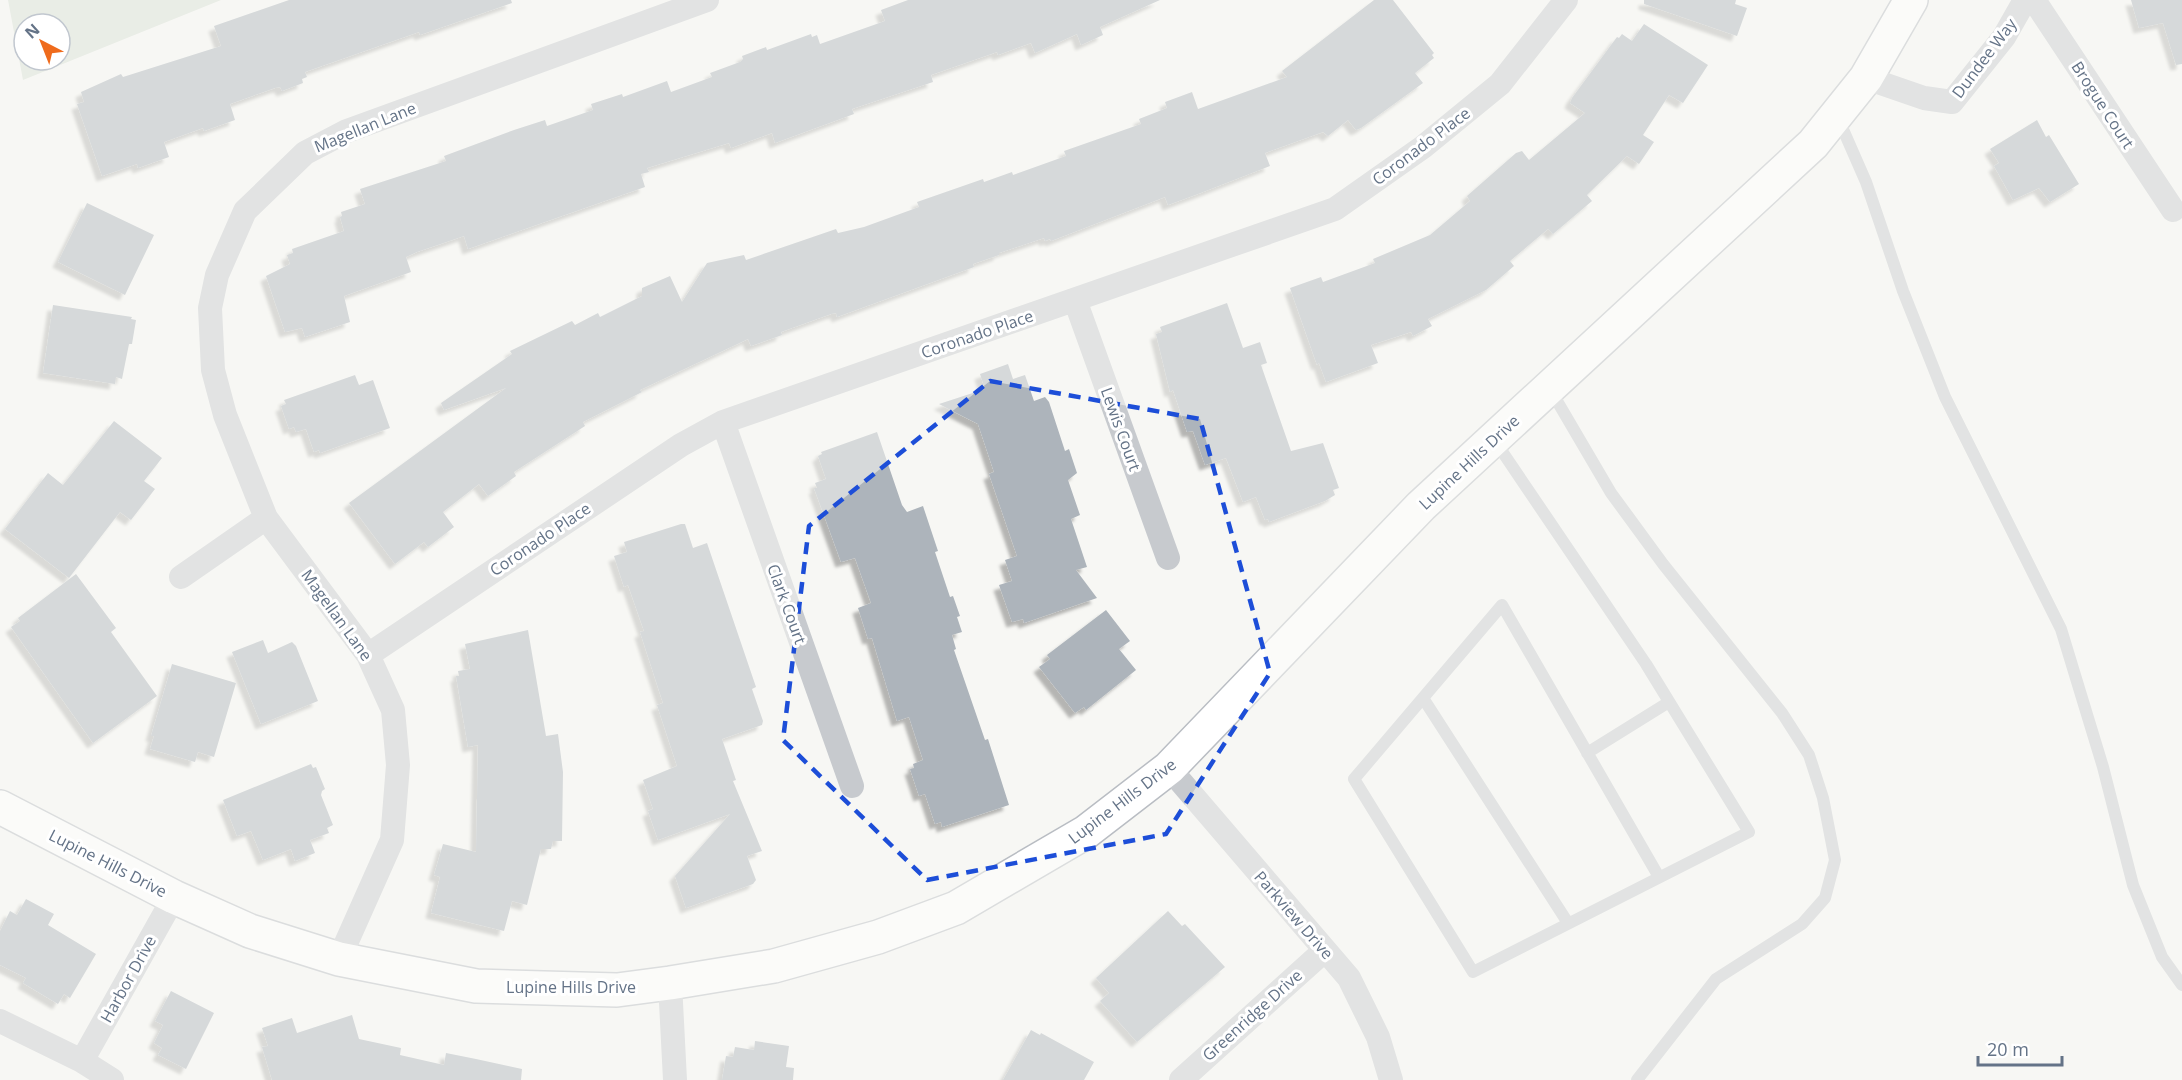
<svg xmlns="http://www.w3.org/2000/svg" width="2182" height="1080" font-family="'Open Sans',sans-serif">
  <defs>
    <filter id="shadow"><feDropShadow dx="-5.5" dy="5.5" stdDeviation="1.5" flood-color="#0004"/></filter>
  </defs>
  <rect width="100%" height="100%" fill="#f7f7f4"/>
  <path fill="#d7dfd5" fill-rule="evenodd" d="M 8,0 L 221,0 L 23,80 ZM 24,24 L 60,24 L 60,60 L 24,60 Z"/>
  <path fill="#adb4bb" filter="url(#shadow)" d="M 289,0 L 511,0 L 512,3 L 420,35 L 419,32 L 305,72 L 307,77 L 302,79 L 303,83 L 282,91 L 280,87 L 275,88 L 230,104 L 235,120 L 204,131 L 203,128 L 164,142 L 169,157 L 138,168 L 137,164 L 102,176 L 77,104 L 84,102 L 81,92 L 121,74 L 123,77 L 221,46 L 214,26 Z
    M 908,0 L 1160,0 L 1100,27 L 1103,35 L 1081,45 L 1077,34 L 1035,53 L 1031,43 L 998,55 L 997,52 L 931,75 L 933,82 L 852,109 L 854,114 L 775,143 L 772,133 L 731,148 L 729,143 L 647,168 L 649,172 L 641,174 L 645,187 L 468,249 L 464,236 L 417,252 L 406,257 L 411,272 L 344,296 L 350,322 L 305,337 L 302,328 L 285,332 L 266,276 L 290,264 L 287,255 L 293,253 L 292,249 L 344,231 L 340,217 L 342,216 L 341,212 L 365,204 L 360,189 L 446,161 L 444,156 L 514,130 L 545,120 L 547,126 L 593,110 L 591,104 L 622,94 L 623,97 L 667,81 L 671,92 L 712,77 L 710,73 L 740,62 L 743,59 L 742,56 L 766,47 L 767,50 L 811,34 L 812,37 L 817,35 L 820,44 L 885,21 L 881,10 Z
    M 1374,0 L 1393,0 L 1434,53 L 1432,55 L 1434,58 L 1415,73 L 1423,83 L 1361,128 L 1356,130 L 1348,120 L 1328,136 L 1323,132 L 1265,153 L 1270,166 L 1198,194 L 1168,205 L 1165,197 L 1051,241 L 1050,239 L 1045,241 L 1044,238 L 999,253 L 999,255 L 973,264 L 974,267 L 837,317 L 836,313 L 831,314 L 781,332 L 782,335 L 751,346 L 748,339 L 640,390 L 642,392 L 583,422 L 585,426 L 514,472 L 516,476 L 488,496 L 479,484 L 443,512 L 454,527 L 428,547 L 424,542 L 395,564 L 349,503 L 506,388 L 444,410 L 441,403 L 512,354 L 510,351 L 572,321 L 575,325 L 598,313 L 600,317 L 642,296 L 642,288 L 670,276 L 682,302 L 707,263 L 744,255 L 746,260 L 836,229 L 838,233 L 864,227 L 919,207 L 917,202 L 983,179 L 984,182 L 1012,172 L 1013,175 L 1066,156 L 1064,151 L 1141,124 L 1139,119 L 1167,108 L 1165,102 L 1192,92 L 1198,109 L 1287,77 L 1282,71 Z
    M 1644,0 L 1736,0 L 1735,4 L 1747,8 L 1737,36 L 1644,4 Z
    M 2131,0 L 2182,0 L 2182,64 L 2176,65 L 2163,23 L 2139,28 Z
    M 1644,24 L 1708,65 L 1683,103 L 1669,95 L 1643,135 L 1654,142 L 1639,164 L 1627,156 L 1587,195 L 1592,201 L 1553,234 L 1548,229 L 1510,261 L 1514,266 L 1486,290 L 1428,319 L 1432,326 L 1413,336 L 1411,332 L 1371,345 L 1378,363 L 1326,382 L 1319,363 L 1317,365 L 1290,288 L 1321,277 L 1323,282 L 1375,263 L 1373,259 L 1430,235 L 1470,201 L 1467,196 L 1516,153 L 1522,151 L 1529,160 L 1585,113 L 1570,103 L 1572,98 L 1617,37 L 1619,38 L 1622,34 L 1632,41 Z
    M 2037,120 L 2046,137 L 2049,135 L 2079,184 L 2050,202 L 2039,188 L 2013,200 L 1994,166 L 1999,163 L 1990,149 Z
    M 87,203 L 154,235 L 125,295 L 58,262 Z
    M 1227,303 L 1243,348 L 1260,342 L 1267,363 L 1261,365 L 1291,451 L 1323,443 L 1339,488 L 1333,490 L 1335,495 L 1325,501 L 1269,522 L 1268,519 L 1265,520 L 1256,497 L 1243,502 L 1226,458 L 1205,465 L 1193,431 L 1187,432 L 1173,390 L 1170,392 L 1156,334 L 1162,332 L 1160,327 Z
    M 53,305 L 132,317 L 131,319 L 136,320 L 132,344 L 129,344 L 122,379 L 116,377 L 115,384 L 43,373 Z
    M 1008,364 L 1013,379 L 1025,375 L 1034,401 L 1045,397 L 1049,402 L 1065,451 L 1069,449 L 1077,473 L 1068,480 L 1080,515 L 1071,519 L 1087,567 L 1076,570 L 1097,598 L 1024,623 L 1023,619 L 1012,622 L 999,585 L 1012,581 L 1005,560 L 1017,556 L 989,474 L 994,472 L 978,424 L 939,404 L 985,389 L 980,374 Z
    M 355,375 L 359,385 L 373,380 L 390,428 L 320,453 L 319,450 L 314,452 L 306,429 L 296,432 L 294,427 L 289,429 L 281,406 L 286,404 L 284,400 Z
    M 114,421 L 162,458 L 144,481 L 155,489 L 131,520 L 120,512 L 69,578 L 5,529 L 48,473 L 63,485 Z
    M 877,432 L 902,505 L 907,512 L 923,506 L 938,551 L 935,552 L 950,597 L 953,596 L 960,616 L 957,617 L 962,632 L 952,635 L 956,649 L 954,650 L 985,740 L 988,739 L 1009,805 L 942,827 L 941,822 L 935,824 L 925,794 L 919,796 L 910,769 L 914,768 L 913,764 L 923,760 L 909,717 L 897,721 L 872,638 L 868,639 L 858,608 L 871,603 L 855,558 L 841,562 L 814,488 L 817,488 L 815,483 L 826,479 L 818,456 L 822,454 L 821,452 Z
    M 681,524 L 685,524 L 693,548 L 707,543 L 756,687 L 752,689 L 763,721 L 762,725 L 722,739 L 736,780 L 733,781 L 762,851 L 747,856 L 756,880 L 753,884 L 686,908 L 675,876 L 730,814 L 658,840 L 648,811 L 653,809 L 643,780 L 677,766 L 657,705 L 663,703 L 640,632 L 644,631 L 628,585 L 624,587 L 614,556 L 627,552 L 624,542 Z
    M 76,574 L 116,628 L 111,632 L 157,696 L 93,743 L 11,627 L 20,621 L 18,618 Z
    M 1106,610 L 1130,641 L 1119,649 L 1136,670 L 1086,710 L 1084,707 L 1075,713 L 1039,667 L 1050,659 L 1047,655 Z
    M 528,630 L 546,736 L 558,734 L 563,772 L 562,841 L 553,841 L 551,849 L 541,849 L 527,905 L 512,901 L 504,931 L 431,913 L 440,877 L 434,875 L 443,844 L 476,852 L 478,745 L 468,747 L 456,676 L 459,676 L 458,671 L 470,669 L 465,644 Z
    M 263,640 L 268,653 L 292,642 L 296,646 L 318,701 L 261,724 L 232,652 Z
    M 172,664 L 236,683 L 214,757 L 198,752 L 195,762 L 150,749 L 154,736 L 151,736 Z
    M 311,764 L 313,768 L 316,767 L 325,789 L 322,791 L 321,795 L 333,825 L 327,828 L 329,833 L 310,840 L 315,853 L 295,861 L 291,849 L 263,860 L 251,831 L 237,836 L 223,800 Z
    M 26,899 L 54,914 L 48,925 L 96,954 L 70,998 L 64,994 L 58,1004 L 23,983 L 26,978 L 0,965 L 0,931 L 10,911 L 17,915 Z
    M 1168,911 L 1182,926 L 1185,924 L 1225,967 L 1137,1042 L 1100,1001 L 1109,993 L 1096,978 Z
    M 171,991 L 214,1013 L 186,1069 L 158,1055 L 162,1048 L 154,1043 L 163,1025 L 155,1021 Z
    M 352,1015 L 359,1039 L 401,1048 L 400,1055 L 444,1065 L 446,1053 L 476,1059 L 522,1069 L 521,1080 L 272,1080 L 262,1047 L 268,1046 L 262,1028 L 292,1018 L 297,1033 Z
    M 1031,1030 L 1040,1035 L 1041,1033 L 1094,1062 L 1084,1080 L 1003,1080 Z
    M 755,1041 L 789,1046 L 786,1067 L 794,1068 L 793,1080 L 722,1080 L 726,1056 L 733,1057 L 735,1047 L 754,1050 Z"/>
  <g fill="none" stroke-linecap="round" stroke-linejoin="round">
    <defs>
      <path id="secondary" d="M 0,807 L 174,897 L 250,931 L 339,959 L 476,986 L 617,990 L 670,983 L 774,966 L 878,937 L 956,908 L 1086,832 L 1169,768 L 1421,506 L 1813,144 L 1866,78 L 1911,0"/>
    </defs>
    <use href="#secondary" stroke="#b9bdc3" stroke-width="36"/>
    <path stroke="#c7cace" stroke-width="12" d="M 1838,118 L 1866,182 L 1903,291 L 1945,397 L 2061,629 L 2103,767 L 2133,885 L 2162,957 L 2182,985
      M 1550,389 L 1611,493 L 1663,564 L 1782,713 L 1809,755 L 1823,798 L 1835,860 L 1825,898 L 1802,924 L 1716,979 L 1637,1080
      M 1495,441 L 1646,664 L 1749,832 L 1473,972 L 1354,779 L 1502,605 L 1659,877
      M 1423,698 L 1568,923
      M 1587,753 L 1669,702"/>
    <path stroke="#c7cace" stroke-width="24" d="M 2034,0 L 2173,210
      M 1866,78 L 1924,98 L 1952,102 L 2004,37 L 2025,0
      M 1075,300 L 1168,558
      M 723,422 L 852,786
      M 181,577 L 266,518
      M 368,655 L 681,445 L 723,422 L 1335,209 L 1423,147 L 1500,84 L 1566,0
      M 1169,768 L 1349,978 L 1378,1037 L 1391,1080
      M 339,959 L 392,840 L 398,765 L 393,710 L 368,655 L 266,518 L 225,415 L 213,370 L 210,308 L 217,275 L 245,211 L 305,153 L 347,131 L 707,0
      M 670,983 L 675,1080
      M 0,1021 L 82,1061 L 112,1080
      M 82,1061 L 174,897
      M 1181,1080 L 1324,951"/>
    <use href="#secondary" stroke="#fff" stroke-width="33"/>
  </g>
  <path d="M0 0H2182V1080H0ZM 990,381 L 1200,419 L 1270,673 L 1166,834 L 927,880 L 783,740 L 809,526 Z" fill="#f7f7f4" fill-opacity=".55" fill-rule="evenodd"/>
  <path fill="none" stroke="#1d4ed8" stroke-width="4.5" stroke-dasharray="12 8" stroke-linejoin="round" d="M 990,381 L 1200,419 L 1270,673 L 1166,834 L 927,880 L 783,740 L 809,526 Z"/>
  <g text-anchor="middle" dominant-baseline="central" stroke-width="6" stroke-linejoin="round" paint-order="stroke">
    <g font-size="16" fill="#647387" stroke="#fff">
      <text transform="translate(1984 58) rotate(-53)">Dundee Way</text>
      <text transform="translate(2103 105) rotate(57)">Brogue Court</text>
      <text transform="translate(365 127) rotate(-22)">Magellan Lane</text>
      <text transform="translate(1421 146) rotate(-37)">Coronado Place</text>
      <text transform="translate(977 334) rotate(-19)">Coronado Place</text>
      <text transform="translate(1121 429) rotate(70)">Lewis Court</text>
      <text transform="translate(1469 462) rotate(-43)">Lupine Hills Drive</text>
      <text transform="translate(540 539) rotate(-34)">Coronado Place</text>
      <text transform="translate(787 604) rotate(70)">Clark Court</text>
      <text transform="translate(337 615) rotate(54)">Magellan Lane</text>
      <text transform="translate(1122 801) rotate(-37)">Lupine Hills Drive</text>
      <text transform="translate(108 863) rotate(27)">Lupine Hills Drive</text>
      <text transform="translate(1294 915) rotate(49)">Parkview Drive</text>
      <text transform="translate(128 979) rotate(-61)">Harbor Drive</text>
      <text x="571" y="987">Lupine Hills Drive</text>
      <text transform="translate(1252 1015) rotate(-42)">Greenridge Drive</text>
    </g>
  </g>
  <g transform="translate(42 42) rotate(318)"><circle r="28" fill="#ffffff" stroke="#c1c7cf" stroke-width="1.5"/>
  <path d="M0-4.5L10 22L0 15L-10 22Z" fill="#ef6b1c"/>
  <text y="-9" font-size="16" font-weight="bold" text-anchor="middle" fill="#647387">N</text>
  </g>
  <path d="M1978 1056v9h84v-9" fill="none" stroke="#647387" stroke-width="3"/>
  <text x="1987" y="1056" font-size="18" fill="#647387" stroke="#ffffff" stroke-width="4.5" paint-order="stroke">20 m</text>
</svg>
